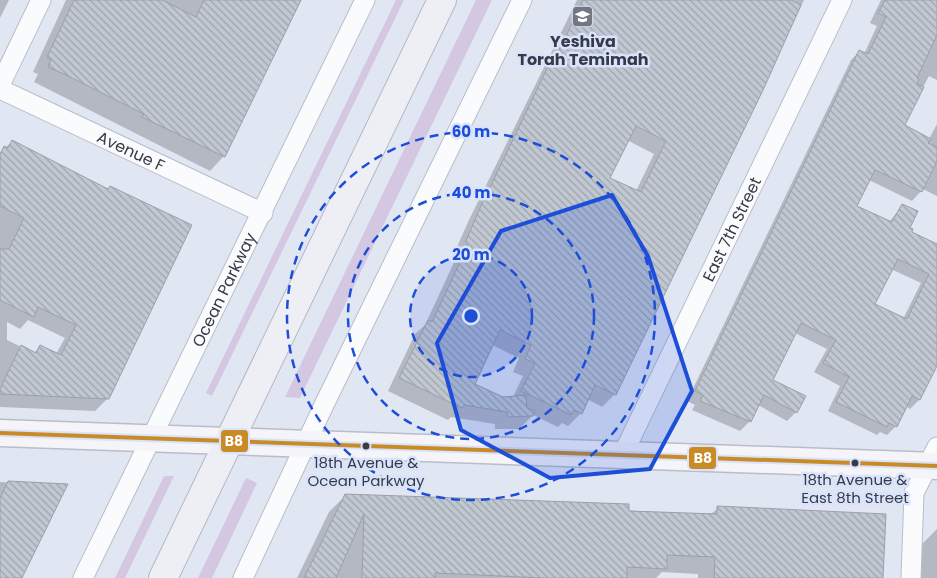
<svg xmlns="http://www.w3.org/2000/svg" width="937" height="578" font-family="Poppins,sans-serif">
  <defs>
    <pattern id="building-back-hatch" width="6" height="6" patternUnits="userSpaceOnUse" patternTransform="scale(1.25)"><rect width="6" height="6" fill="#c1c8d2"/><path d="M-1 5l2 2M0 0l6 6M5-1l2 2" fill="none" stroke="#9ea4ac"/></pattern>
  </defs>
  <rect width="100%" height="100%" fill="#e1e6f3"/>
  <path fill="#d4c7e1" d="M 396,0 L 404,0 L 212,396 L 206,393 Z
    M 476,0 L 492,0 L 300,398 L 285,397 Z
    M 164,476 L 174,476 L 125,578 L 115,578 Z
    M 246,478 L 257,483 L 212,578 L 198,578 Z"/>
  <path fill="#0003" fill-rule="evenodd" d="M 0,0 L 9,0 L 0,18 Z
    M 66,0 L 300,0 L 224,156 L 210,171 L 34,82 L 38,74 L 33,72 Z
    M 577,0 L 804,0 L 615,394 L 602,407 L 587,399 L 581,413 L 568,426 L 562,423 L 558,427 L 533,415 L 519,429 L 495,429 L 495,424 L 451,417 L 448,420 L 388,391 L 415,334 L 425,325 L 456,258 L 453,256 L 468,222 ZM 627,140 L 654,154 L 636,191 L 609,178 ZM 492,345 L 519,358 L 513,372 L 523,376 L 513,397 L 502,398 L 473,384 Z
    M 881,0 L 937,0 L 937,80 L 929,76 L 903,125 L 929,139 L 937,124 L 937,196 L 923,189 L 912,201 L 869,180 L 856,206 L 889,222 L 903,205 L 910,232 L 937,245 L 937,357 L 919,400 L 910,409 L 906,406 L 896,426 L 887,435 L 880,432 L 877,435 L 828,411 L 840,386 L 814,372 L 827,349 L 795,333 L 772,380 L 796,412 L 787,421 L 758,405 L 749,422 L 740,431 L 692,410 L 695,405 L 687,401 L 851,60 L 860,51 L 864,54 L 877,26 L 870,23 ZM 891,269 L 921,283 L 903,319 L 874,304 Z
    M 12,142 L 108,398 L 95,411 L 0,407 L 0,152 ZM 28,320 L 65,338 L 56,354 L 40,346 L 34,353 L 7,340 L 7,322 L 20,329 Z
    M 0,482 L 66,485 L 21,578 L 0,578 Z
    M 346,495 L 710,515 L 718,508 L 881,578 L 698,578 L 698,574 L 662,572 L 656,578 L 297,578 L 329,512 Z
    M 937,529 L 937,578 L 921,578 L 922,544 Z"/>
  <path fill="url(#building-back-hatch)" stroke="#9aa0aa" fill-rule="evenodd" d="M 74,0 L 162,0 L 196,17 L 204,0 L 301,0 L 225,157 L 142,117 L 144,114 L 64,74 L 48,67 L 51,59 L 47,57 Z
    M 583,0 L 791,0 L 801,5 L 764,88 L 616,395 L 595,385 L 582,414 L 574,410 L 571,415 L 521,391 L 535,363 L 525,359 L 531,345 L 500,330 L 475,384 L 503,397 L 526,395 L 527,408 L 535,411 L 533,416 L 508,417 L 507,412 L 464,405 L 462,408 L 399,378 L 428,320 L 432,322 L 468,245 L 465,243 L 480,208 L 557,48 L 560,49 ZM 636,126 L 666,141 L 641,192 L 610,178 Z
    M 885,0 L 937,0 L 937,35 L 917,78 L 919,79 L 917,84 L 924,87 L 905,125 L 931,139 L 928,143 L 937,147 L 937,161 L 922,192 L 875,170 L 857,206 L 892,222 L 902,204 L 918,211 L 910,228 L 913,229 L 912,232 L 937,244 L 937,366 L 920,400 L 912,396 L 897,427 L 889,423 L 887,427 L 836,402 L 849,377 L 823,363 L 836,340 L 801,323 L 773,380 L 806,396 L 797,413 L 764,395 L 751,422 L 700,401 L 703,395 L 695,391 L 859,50 L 868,54 L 886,17 L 878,13 ZM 898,259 L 929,274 L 907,319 L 875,304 Z
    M 12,140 L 108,189 L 110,186 L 192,225 L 109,399 L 0,394 L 0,389 L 21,345 L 36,353 L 40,345 L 61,355 L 76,325 L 38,307 L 34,317 L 0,300 L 0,249 L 9,249 L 24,218 L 0,206 L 0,155 L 4,146 L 8,148 Z
    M 8,481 L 68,484 L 22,578 L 0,578 L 0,498 Z
    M 345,494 L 629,504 L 629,511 L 717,514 L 717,506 L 886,514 L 883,578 L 714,578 L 715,557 L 667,555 L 667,569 L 627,567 L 627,578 L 543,578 L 435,573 L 435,578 L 362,578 L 364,514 L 336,578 L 304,578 Z"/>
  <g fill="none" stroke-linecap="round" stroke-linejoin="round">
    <defs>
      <g id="street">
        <path d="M 0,85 L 41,0"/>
        <path id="s1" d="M 0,89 L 263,213"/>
        <path id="s2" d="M 622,456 L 842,0"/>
        <path id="s3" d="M 83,578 L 365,0"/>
        <path d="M 243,578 L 323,407 L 522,0"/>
        <path d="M 911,578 L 914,493 L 937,447"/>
      </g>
      <path id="secondary" d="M 0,433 L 937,466"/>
      <path id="primary" d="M 163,578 L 442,0"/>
    </defs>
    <use href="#street" stroke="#b9bdc9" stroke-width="21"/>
    <use href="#secondary" stroke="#b9bdc9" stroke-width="29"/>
    <use href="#primary" stroke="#b6b7c6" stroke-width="30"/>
    <use href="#street" stroke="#fafbfd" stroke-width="19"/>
    <use href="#secondary" stroke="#f5f4f9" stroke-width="26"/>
    <use href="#primary" stroke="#eeeef5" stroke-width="28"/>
    <defs>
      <path id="bus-1" d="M 0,433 L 937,466"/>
    </defs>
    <use href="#bus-1" stroke="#d9e3fb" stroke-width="8"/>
    <use href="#bus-1" stroke="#c98b25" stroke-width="4"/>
  </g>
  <path fill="#1d4ed8" fill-opacity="0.2" stroke="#1d4ed8" stroke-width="4" stroke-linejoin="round" d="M 612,195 L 648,256 L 692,391 L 650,469 L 550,478 L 461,430 L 437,343 L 501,231 Z"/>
  <circle cx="471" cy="316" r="61" fill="#1d4ed8" fill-opacity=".12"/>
  <g fill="none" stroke="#1d4ed8" stroke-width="2.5" stroke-dasharray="9 6">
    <circle cx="471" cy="316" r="61"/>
    <circle cx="471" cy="316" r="123"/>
    <circle cx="471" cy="316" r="184"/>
  </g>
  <defs>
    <symbol id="school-square" viewBox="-11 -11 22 22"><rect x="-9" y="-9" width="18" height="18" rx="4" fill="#727783" stroke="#d9e3fb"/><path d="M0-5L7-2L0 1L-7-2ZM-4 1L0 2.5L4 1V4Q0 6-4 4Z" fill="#fff"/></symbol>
  </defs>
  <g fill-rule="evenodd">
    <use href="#school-square" x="570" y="4" width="25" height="25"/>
  </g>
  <g fill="#363b47" stroke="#d9e3fb" stroke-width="2">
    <circle cx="366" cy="446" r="4.5"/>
    <circle cx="855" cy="463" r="4.5"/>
  </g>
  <g text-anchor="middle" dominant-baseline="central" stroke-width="5" stroke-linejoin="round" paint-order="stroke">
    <g font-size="15" fill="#363b47" stroke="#d9e3fb">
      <text x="366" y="462">18th Avenue &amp;<tspan x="366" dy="18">Ocean Parkway</tspan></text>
      <text x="855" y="479">18th Avenue &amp;<tspan x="855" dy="18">East 8th Street</tspan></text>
    </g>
    <g font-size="16" font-weight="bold" fill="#363b47" stroke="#d9e3fb">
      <text x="583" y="41">Yeshiva<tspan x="583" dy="18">Torah Temimah</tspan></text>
    </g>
    <g font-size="16" fill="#363b47" stroke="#d9e3fb">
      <text stroke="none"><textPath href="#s1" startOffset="145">Avenue F</textPath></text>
      <text stroke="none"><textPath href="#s2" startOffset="252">East 7th Street</textPath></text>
      <text stroke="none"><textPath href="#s3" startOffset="321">Ocean Parkway</textPath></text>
    </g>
  </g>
  <circle cx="471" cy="316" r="8" fill="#1d4ed8" stroke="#d9e3fb" stroke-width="2.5"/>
  <g font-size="15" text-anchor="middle" font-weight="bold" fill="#1d4ed8" stroke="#d9e3fb" stroke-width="5" stroke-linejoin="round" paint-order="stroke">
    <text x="471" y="137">60 m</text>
    <text x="471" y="198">40 m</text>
    <text x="471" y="260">20 m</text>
  </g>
  <g stroke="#d9e3fb" stroke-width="2">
    <rect x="220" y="429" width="29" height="24" rx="5" fill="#c98b25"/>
    <rect x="688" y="446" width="29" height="24" rx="5" fill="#c98b25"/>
  </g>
  <g font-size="14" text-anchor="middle" font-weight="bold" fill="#fff">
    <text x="234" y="446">B8</text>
    <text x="703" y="463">B8</text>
  </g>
</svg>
